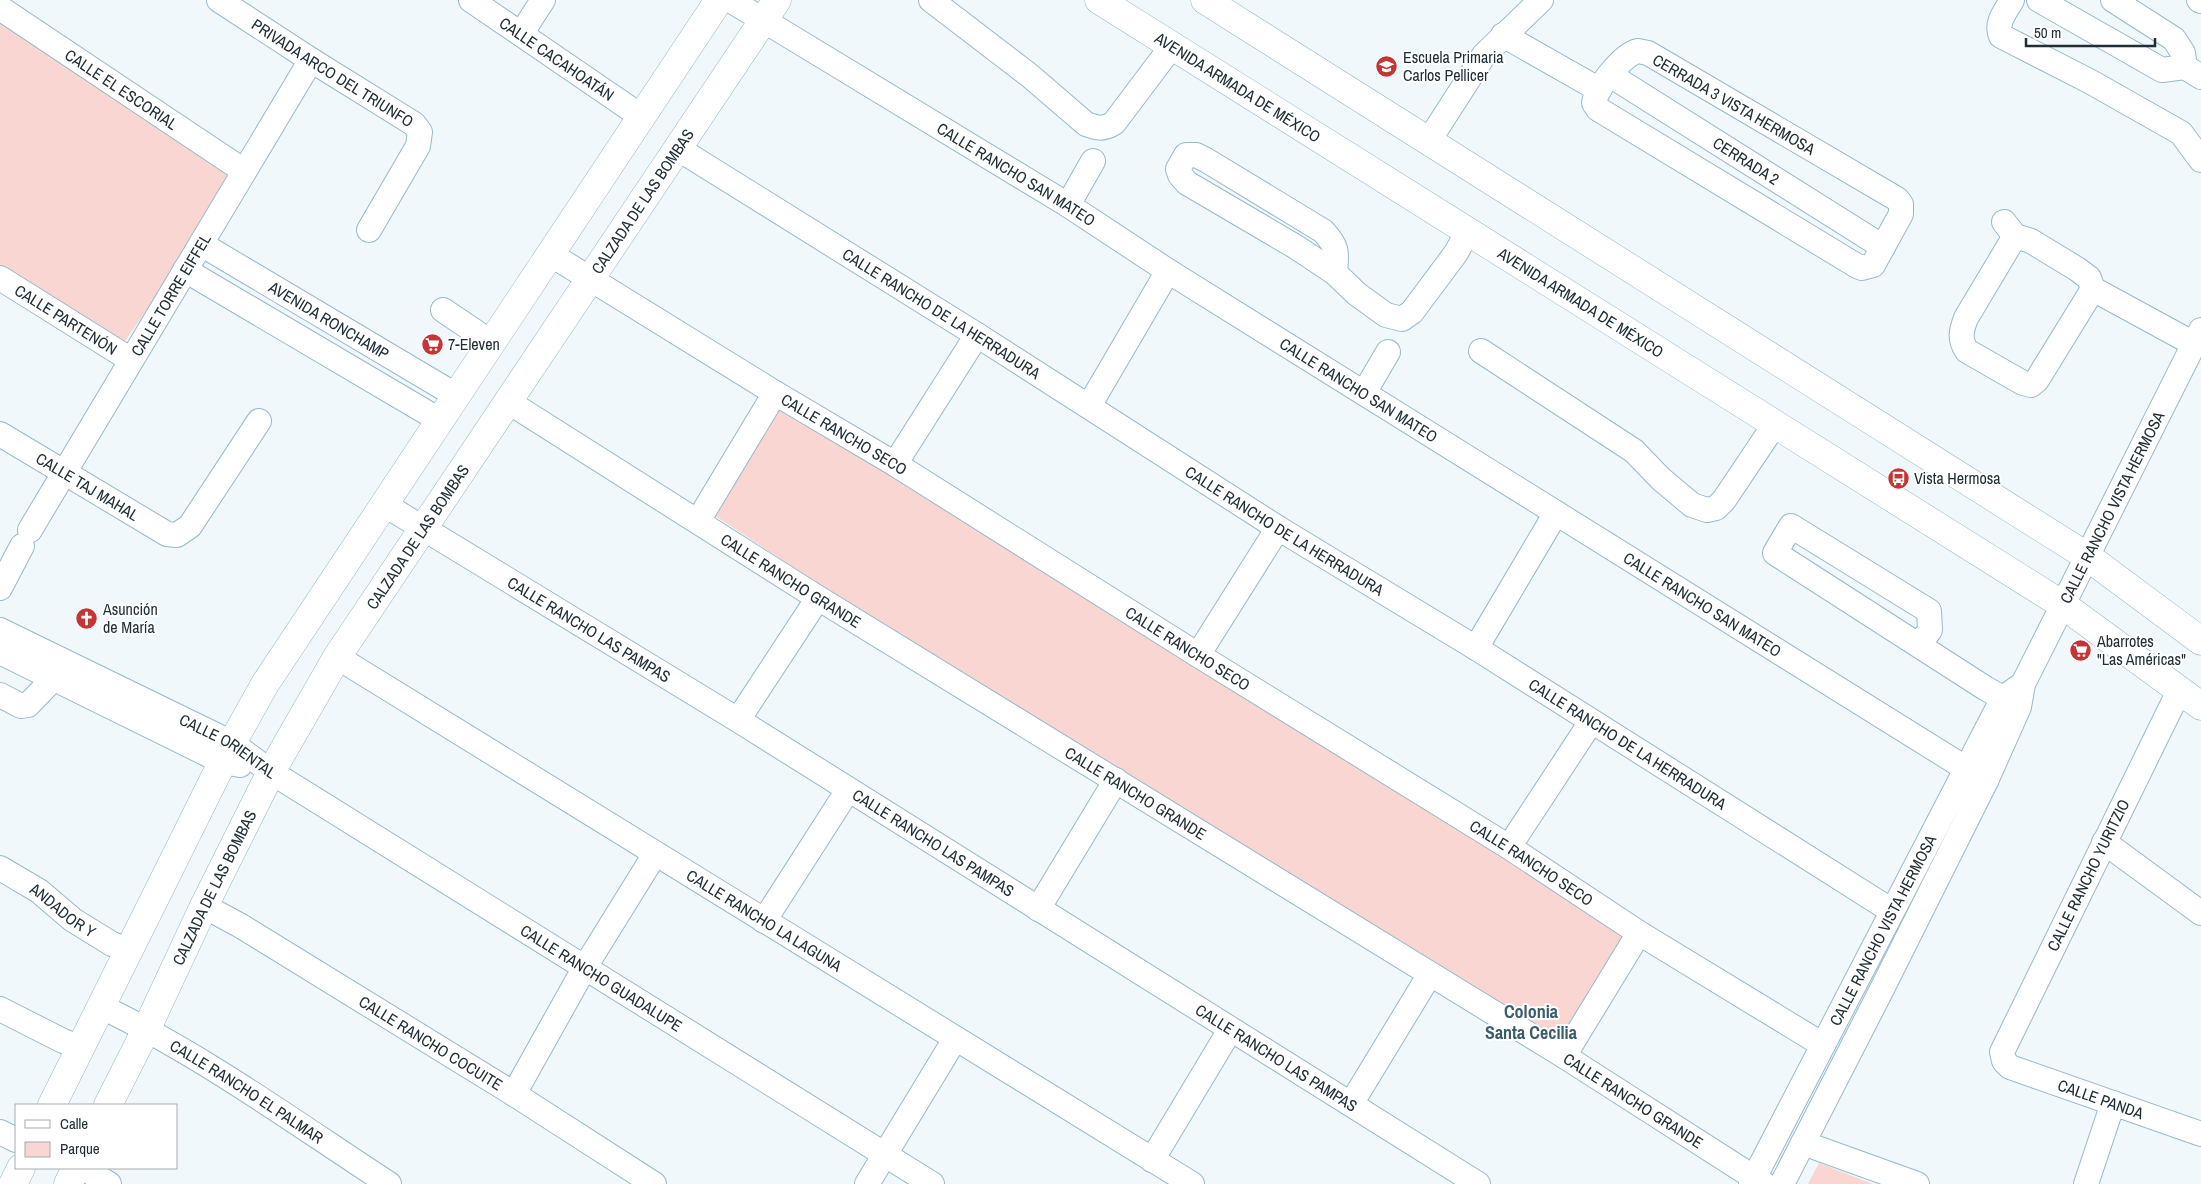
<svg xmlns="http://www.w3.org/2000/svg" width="2201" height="1184" font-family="'Archivo Narrow',sans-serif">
  <rect width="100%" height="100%" fill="#f1f8fc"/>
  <path fill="#fad6d2" d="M 0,10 L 239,162 L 178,266 L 122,345 L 0,272 Z
    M 769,394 L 1637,934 L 1559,1044 L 825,588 L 700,506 Z
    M 1819,1163 L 1873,1184 L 1808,1184 Z"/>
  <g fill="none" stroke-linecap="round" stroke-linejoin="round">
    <defs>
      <g id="minor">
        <path id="s1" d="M 219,0 L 311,60 L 414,124 L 420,132 L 418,146 L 369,230"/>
        <path id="s2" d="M 471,0 L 642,117"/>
        <path id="s3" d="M 730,0 L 1068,205 L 1168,271 L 1986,781"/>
        <path d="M 931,0 L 1029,75 L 1086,124 C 1097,128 1103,130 1114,123 L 1172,46"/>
        <path d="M 2012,0 C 2006,11 1995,23 2001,36 L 2091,82 L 2181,133 L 2201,160"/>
        <path d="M 2039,0 L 2162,70 L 2185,67"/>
        <path d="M 2113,0 L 2174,39 L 2183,53 L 2185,67 L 2201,77"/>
        <path d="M 2199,0 L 2201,1"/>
        <path id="s4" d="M 0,8 L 244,171"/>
        <path d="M 521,34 L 543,0"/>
        <path d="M 1503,35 L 1598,89"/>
        <path d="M 1638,51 L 1648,53 L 1897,199 L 1901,204 L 1901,214 L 1873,265 L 1862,268 L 1857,266 L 1598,109 L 1594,103 C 1596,88 1623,54 1638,51 Z"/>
        <path id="s5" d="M 1610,75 L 1883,247"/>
        <path d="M 1428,142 L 1484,55 L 1541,0"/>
        <path id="s6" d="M 677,148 L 977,335 L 1278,528 L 1476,648 L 1892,911"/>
        <path d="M 1068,205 L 1093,161"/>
        <path d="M 2004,222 L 2015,236 L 2031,241 L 2077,269 L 2089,278 L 2093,289 L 2194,344"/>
        <path d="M 2015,236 L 1966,318 C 1961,331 1959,339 1967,351 L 2023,383 L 2031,385 L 2037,380 L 2093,289"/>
        <path id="s7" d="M 201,244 L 457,396"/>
        <path id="s8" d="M 550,254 L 775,393 L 895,464 L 1198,655 L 1509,847 L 1639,933 L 1823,1045"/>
        <path d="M 185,270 L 441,421"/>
        <path d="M 1335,273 C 1337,252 1338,247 1323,231 L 1206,160 L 1196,155 L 1186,155 L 1178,169 L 1180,175 L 1187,183 L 1296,247 L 1335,273 L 1357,294 L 1386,315 L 1402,319 L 1412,312 L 1456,253 L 1468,231"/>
        <path id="s9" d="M 0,278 L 131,360"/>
        <path d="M 443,310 L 492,343"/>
        <path d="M 1481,351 L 1634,451 L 1661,479 L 1692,505 L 1707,510 L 1716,508 L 1724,500 L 1775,424"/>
        <path d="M 1364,393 L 1388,352"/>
        <path id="s10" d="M 507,401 L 818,598 L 1564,1056 L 1764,1184"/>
        <path d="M 1089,406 L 1168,271"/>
        <path id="s11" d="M 0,434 L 167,534 L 177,535 L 190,526 L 259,421"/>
        <path d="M 895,464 L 977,335"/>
        <path id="s12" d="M 385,505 L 738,720 L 1478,1184"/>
        <path d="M 698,521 L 775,393"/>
        <path id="s13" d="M 30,530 L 311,60"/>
        <path d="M 0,588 L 22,546"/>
        <path id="s14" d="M 0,630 L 232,743 L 271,772 L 932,1184"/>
        <path d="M 1919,645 L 1930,630 L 1929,611 L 1791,526 L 1775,553 L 1985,688 L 2017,706"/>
        <path d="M 1476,648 L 1556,513"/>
        <path d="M 0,652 L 223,762 L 240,765"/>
        <path d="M 1198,655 L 1278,528"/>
        <path id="s15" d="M 337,657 L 1192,1184"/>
        <path id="s16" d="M 2179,691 L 2002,1052 L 2004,1061 L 2010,1067 L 2201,1134"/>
        <path d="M 0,695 L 21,706 L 28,705 L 54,678"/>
        <path d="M 738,720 L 818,598"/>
        <path d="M 2104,842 L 2201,913"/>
        <path d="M 1509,847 L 1591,722"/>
        <path id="s17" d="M 0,868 L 39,891 L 73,920 L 112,944 L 128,950"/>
        <path id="s18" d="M 204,906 L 241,926 L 514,1094 L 654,1184"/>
        <path d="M 1038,909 L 1116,780"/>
        <path d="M 764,921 L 848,790"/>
        <path id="s19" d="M 100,1006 C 202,1055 294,1122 389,1184"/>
        <path d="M 0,1009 L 63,1041 L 80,1047"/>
        <path d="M 1564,1056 L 1639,933"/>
        <path d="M 514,1094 L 585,967 L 655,854"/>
        <path d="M 1351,1104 L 1430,974"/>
        <path d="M 0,1132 L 16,1140"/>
        <path d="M 1803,1143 L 1917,1184"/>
        <path d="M 1152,1160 L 1230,1030"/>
        <path d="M 84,1168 L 109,1184"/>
        <path d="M 867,1184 L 955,1039"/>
        <path id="s20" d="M 1751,1184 L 2003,698 L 2023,684"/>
        <path id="s21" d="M 1782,1184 L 1880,993 L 1986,781 L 2019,707 L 2023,684 L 2201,330"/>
        <path d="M 2086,1184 L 2113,1103"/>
      </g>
      <g id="major">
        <path id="s22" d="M 1099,0 L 2063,605 L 2201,706"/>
        <path d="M 1205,0 L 2088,557 L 2201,641"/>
        <path d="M 52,1105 L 232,743 L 265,684 L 719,0"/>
        <path id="s23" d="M 108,1105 L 147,1028 L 204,906 L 271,772 L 337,657 L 777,0"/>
        <path d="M 13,1184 L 21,1168"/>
        <path d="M 68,1184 L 76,1168"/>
      </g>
    </defs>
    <use href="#minor" stroke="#95b9cc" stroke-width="26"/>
    <use href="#major" stroke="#95b9cc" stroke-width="29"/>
    <use href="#minor" stroke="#fff" stroke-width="24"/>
    <use href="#major" stroke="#fff" stroke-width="28"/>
  </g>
  <defs>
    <symbol id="school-disc" viewBox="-11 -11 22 22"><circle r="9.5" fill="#c43635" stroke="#fff"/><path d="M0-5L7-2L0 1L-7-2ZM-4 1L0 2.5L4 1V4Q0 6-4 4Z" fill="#fff"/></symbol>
    <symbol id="supermarket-disc" viewBox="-11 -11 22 22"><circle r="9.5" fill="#c43635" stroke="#fff"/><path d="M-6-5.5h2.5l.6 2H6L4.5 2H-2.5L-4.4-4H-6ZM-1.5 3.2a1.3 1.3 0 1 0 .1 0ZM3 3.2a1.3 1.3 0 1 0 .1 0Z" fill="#fff"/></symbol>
    <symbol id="bus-disc" viewBox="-11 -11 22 22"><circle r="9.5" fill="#c43635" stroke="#fff"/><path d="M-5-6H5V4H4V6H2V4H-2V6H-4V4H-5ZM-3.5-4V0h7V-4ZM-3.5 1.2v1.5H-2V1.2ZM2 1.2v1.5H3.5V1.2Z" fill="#fff"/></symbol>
    <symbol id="church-disc" viewBox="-11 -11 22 22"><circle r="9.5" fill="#c43635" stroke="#fff"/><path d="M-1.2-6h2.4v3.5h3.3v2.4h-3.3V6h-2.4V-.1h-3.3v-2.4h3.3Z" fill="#fff"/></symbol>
  </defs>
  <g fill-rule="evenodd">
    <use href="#school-disc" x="1374" y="54" width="25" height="25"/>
    <use href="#supermarket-disc" x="420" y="332" width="25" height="25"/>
    <use href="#bus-disc" x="1886" y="466" width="25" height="25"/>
    <use href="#church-disc" x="74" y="606" width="25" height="25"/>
    <use href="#supermarket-disc" x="2068" y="638" width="25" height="25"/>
  </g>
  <g text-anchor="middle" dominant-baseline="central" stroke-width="4" stroke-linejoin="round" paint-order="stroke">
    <g font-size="16" fill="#202e36" stroke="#fff" text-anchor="start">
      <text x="1403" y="57">Escuela Primaria<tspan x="1403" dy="18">Carlos Pellicer</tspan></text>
      <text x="448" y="344">7-Eleven</text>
      <text x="1914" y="478">Vista Hermosa</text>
      <text x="103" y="609">Asunción<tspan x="103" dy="18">de María</tspan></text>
      <text x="2097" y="641">Abarrotes<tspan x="2097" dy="18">"Las Américas"</tspan></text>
    </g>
    <g font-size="16" fill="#202e36" stroke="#fff">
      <text stroke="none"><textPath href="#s2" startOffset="104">CALLE CACAHOATÁN</textPath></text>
      <text stroke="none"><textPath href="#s1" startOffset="135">PRIVADA ARCO DEL TRIUNFO</textPath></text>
      <text stroke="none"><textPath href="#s22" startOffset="164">AVENIDA ARMADA DE MÉXICO</textPath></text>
      <text stroke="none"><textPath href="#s4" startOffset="146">CALLE EL ESCORIAL</textPath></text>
      <text transform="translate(1734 104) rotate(30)">CERRADA 3 VISTA HERMOSA</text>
      <text stroke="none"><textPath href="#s5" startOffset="161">CERRADA 2</textPath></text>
      <text stroke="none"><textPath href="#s3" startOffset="335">CALLE RANCHO SAN MATEO</textPath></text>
      <text stroke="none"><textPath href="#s23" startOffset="1052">CALZADA DE LAS BOMBAS</textPath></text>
      <text stroke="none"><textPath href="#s13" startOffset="274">CALLE TORRE EIFFEL</textPath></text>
      <text stroke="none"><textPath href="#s22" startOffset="569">AVENIDA ARMADA DE MÉXICO</textPath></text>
      <text stroke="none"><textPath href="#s6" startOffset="312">CALLE RANCHO DE LA HERRADURA</textPath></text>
      <text stroke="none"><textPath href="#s9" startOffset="78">CALLE PARTENÓN</textPath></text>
      <text stroke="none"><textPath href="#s7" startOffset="149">AVENIDA RONCHAMP</textPath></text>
      <text stroke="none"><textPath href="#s3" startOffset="740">CALLE RANCHO SAN MATEO</textPath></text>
      <text stroke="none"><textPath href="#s8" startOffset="345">CALLE RANCHO SECO</textPath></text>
      <text stroke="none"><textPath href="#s11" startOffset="102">CALLE TAJ MAHAL</textPath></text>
      <text stroke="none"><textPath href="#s21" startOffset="754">CALLE RANCHO VISTA HERMOSA</textPath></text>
      <text stroke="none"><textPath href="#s6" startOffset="718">CALLE RANCHO DE LA HERRADURA</textPath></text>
      <text stroke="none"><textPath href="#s23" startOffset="648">CALZADA DE LAS BOMBAS</textPath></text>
      <text stroke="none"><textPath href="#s10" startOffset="336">CALLE RANCHO GRANDE</textPath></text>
      <text stroke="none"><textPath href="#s3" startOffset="1145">CALLE RANCHO SAN MATEO</textPath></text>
      <text stroke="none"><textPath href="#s12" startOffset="239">CALLE RANCHO LAS PAMPAS</textPath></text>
      <text stroke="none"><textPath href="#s8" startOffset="750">CALLE RANCHO SECO</textPath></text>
      <text stroke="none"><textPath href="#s14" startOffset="256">CALLE ORIENTAL</textPath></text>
      <text stroke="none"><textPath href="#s6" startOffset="1122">CALLE RANCHO DE LA HERRADURA</textPath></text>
      <text stroke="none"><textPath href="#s10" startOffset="741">CALLE RANCHO GRANDE</textPath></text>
      <text stroke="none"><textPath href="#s12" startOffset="644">CALLE RANCHO LAS PAMPAS</textPath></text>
      <text stroke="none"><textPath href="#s8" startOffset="1155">CALLE RANCHO SECO</textPath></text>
      <text transform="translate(2088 875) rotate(-64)">CALLE RANCHO YURITZIO</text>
      <text stroke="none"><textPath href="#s23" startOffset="242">CALZADA DE LAS BOMBAS</textPath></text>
      <text stroke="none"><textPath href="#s17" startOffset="76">ANDADOR Y</textPath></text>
      <text stroke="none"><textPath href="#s15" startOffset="502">CALLE RANCHO LA LAGUNA</textPath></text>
      <text stroke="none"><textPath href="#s20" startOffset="286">CALLE RANCHO VISTA HERMOSA</textPath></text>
      <text stroke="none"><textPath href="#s14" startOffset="696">CALLE RANCHO GUADALUPE</textPath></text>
      <text stroke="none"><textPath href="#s18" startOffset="265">CALLE RANCHO COCUITE</textPath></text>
      <text stroke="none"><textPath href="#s12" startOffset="1049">CALLE RANCHO LAS PAMPAS</textPath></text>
      <text stroke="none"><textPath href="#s19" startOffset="170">CALLE RANCHO EL PALMAR</textPath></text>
      <text stroke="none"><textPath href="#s16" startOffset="516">CALLE PANDA</textPath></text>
      <text stroke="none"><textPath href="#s10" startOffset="1326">CALLE RANCHO GRANDE</textPath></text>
    </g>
    <g font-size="18" font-weight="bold" fill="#3b5c6d" stroke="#fff">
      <text x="1531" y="1011">Colonia<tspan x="1531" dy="21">Santa Cecilia</tspan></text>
    </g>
  </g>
  <rect x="15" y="1104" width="162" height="65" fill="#ffffff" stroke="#a6abaf"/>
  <rect x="25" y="1120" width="25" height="8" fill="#ffffff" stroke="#a6abaf"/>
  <text x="60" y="1129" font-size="15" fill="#202e36">Calle</text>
  <rect x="25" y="1142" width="25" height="15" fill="#fad6d2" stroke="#a6abaf"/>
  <text x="60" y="1154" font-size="15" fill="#202e36">Parque</text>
  <path d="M2026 38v8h129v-8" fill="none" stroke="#202e36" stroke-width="2.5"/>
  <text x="2034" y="38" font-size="15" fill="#202e36" stroke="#ffffff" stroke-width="4" paint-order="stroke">50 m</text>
</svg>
